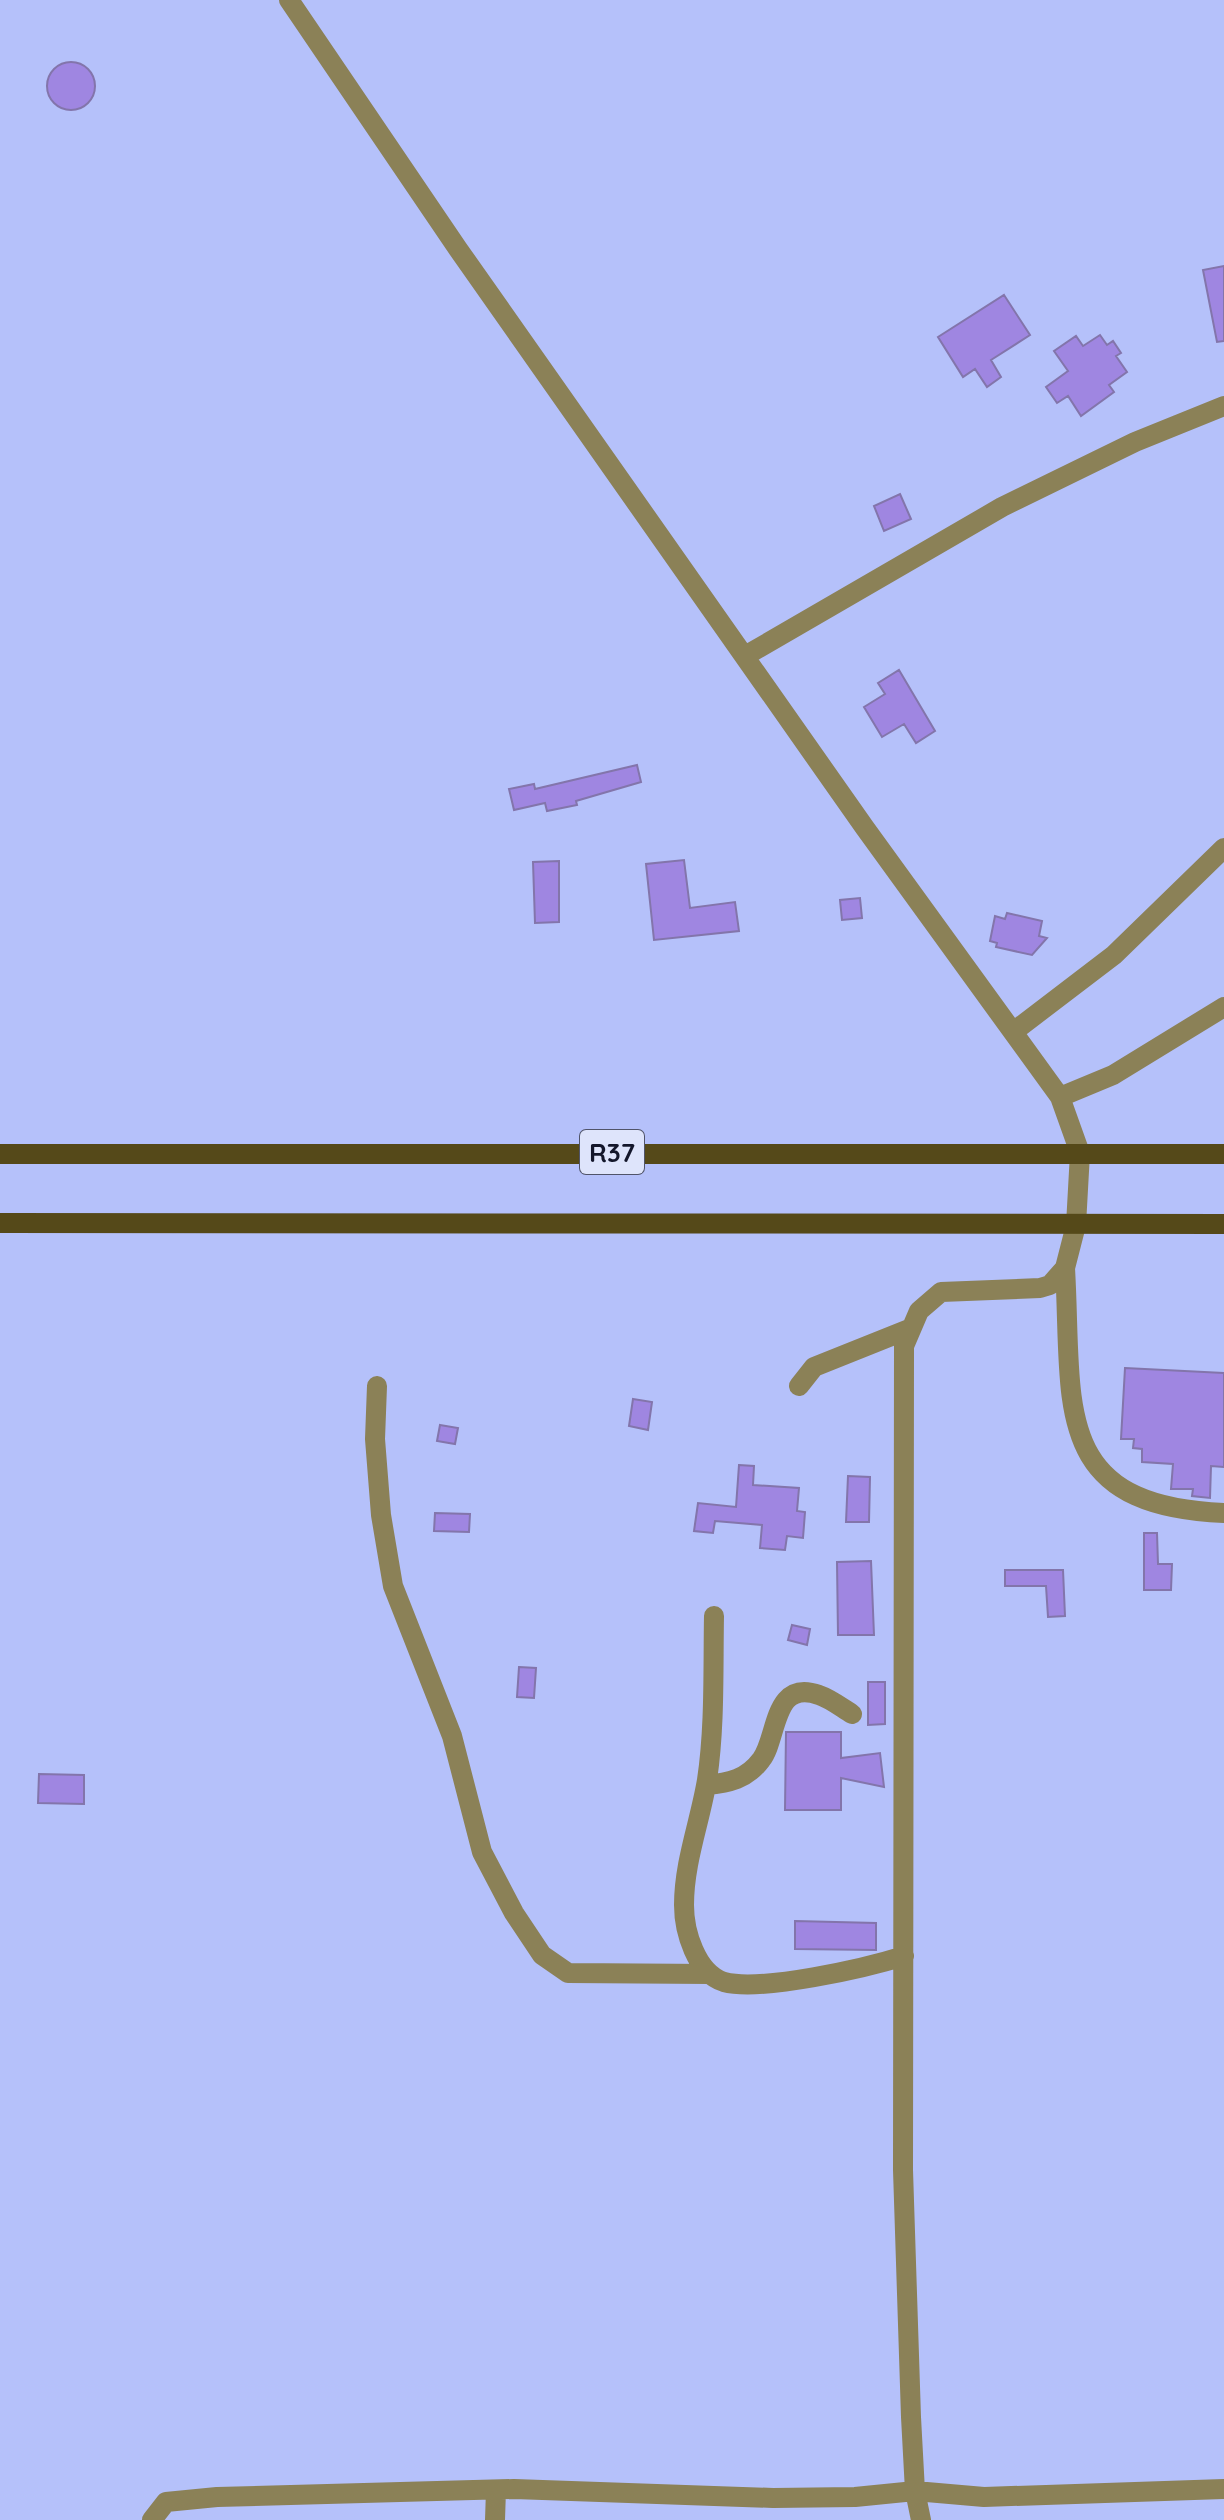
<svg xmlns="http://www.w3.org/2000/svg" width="1224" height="2520" font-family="Quicksand,sans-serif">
  <rect width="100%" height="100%" fill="#b5c1fa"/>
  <path fill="#9f86e1" stroke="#8375ab" stroke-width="2" d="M47 86a24 24 0 1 1 48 0a24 24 0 1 1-48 0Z
    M 1224,266 L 1224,341 L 1217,342 L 1203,270 Z
    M 1004,295 L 1030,335 L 991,360 L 1001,377 L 987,387 L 975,369 L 963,377 L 938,337 Z
    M 1100,335 L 1107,345 L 1113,341 L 1121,353 L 1116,356 L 1127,372 L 1109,385 L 1114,392 L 1081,416 L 1068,396 L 1057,403 L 1046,387 L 1068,371 L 1054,351 L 1076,336 L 1083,346 Z
    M 900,494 L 911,519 L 884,531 L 874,506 Z
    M 899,670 L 935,731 L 916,743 L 904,724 L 882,737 L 864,707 L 885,694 L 878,683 Z
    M 637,765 L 641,782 L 576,801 L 577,805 L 547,811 L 545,803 L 514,810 L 509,789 L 534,784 L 535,789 Z
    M 684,860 L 690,908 L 735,902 L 739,931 L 654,940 L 646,864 Z
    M 559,861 L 559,922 L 535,923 L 533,862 Z
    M 860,898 L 862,918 L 842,920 L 840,900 Z
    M 1007,913 L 1042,921 L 1039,936 L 1047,938 L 1032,955 L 996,947 L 997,943 L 990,941 L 995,916 L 1005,919 Z
    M 1125,1368 L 1224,1373 L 1224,1467 L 1211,1466 L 1210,1498 L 1192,1496 L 1193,1489 L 1171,1489 L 1173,1464 L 1142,1462 L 1142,1449 L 1133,1448 L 1134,1439 L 1121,1439 Z
    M 633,1399 L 652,1402 L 648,1430 L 629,1426 Z
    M 440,1425 L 458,1428 L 455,1444 L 437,1441 Z
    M 739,1465 L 754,1466 L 753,1485 L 799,1488 L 797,1511 L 805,1512 L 803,1538 L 787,1536 L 785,1550 L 760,1548 L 762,1525 L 715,1521 L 713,1533 L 694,1531 L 698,1503 L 736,1507 Z
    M 848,1476 L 870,1477 L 869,1522 L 846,1522 Z
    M 435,1513 L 470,1514 L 469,1532 L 434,1531 Z
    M 1144,1533 L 1157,1533 L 1158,1564 L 1172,1564 L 1171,1590 L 1144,1590 Z
    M 871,1561 L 874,1635 L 838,1635 L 837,1562 Z
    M 1005,1570 L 1063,1570 L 1065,1616 L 1048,1617 L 1046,1586 L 1005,1586 Z
    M 792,1625 L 810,1629 L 807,1645 L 788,1640 Z
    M 519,1667 L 536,1668 L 534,1698 L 517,1697 Z
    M 868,1682 L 885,1682 L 885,1724 L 868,1725 Z
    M 786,1732 L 841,1732 L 841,1758 L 880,1753 L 884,1787 L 841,1778 L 841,1810 L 785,1810 Z
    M 39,1774 L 84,1775 L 84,1804 L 38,1803 Z
    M 795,1921 L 876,1923 L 876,1950 L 795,1949 Z"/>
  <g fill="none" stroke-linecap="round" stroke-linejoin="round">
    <path stroke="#8b8157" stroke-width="20" d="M 289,0 L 458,249 L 865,828 L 1060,1097 L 1080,1153 L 1076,1225 L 1065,1268 L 1050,1285 L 1040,1288 L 941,1292 L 919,1311 L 904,1346 L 903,2170 L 911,2417 L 915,2491 L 921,2520
      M 745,656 L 1002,507 L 1135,442 L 1224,406
      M 1013,1032 L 1114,955 L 1224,848
      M 1060,1097 L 1113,1075 L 1224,1007
      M 1065,1268 C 1073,1404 1049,1506 1224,1513
      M 377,1386 L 375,1439 L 381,1515 L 393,1586 L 452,1736 L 482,1852 L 514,1913 L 542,1955 L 568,1973 L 710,1974
      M 799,1386 L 814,1367 L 909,1329
      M 714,1616 C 713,1671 715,1726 707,1780 C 700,1822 684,1862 684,1905 C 684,1931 696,1973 724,1982 C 761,1992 866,1968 904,1956
      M 706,1785 C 729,1783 747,1779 761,1760 C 778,1739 772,1678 819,1695 C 831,1699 842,1708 852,1714
      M 152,2520 L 166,2502 L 217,2497 L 514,2489 L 773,2498 L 855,2497 L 915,2491 L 984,2497 L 1224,2489
      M 495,2520 L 496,2490"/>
    <path stroke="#554919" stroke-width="20" d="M 0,1154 L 1224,1154
      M 0,1223 L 1224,1224"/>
  </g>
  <g text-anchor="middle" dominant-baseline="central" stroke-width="6" stroke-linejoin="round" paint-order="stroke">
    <rect fill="#dee4fb" stroke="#505469" stroke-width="2" x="580" y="1130" width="64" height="44" rx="6"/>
    <g font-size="26" font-weight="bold" fill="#13162b">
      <text x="612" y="1152">R37</text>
    </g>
  </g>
</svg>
